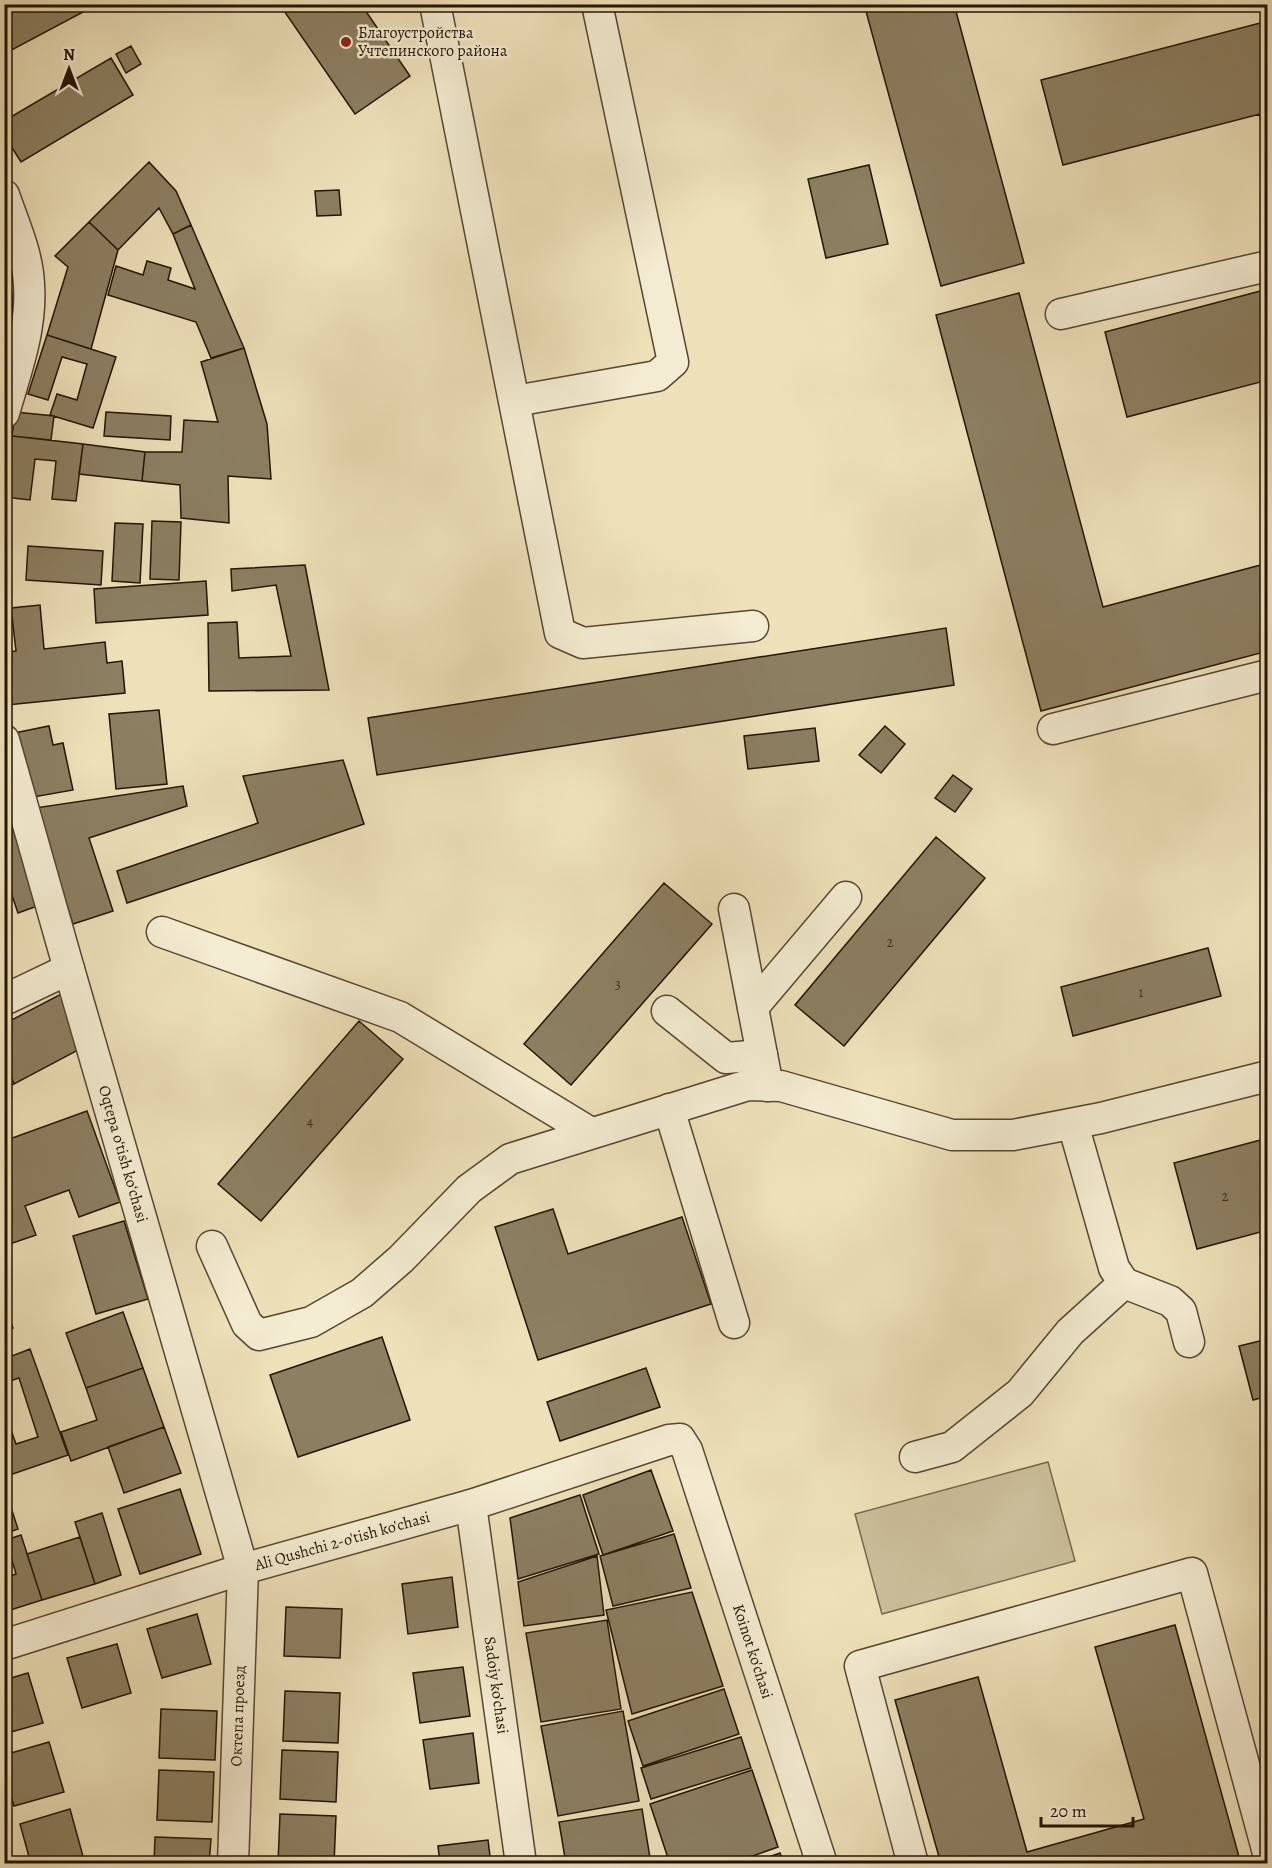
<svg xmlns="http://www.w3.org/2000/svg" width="1272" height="1868" font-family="Alegreya,serif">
  <rect width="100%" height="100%" fill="#eee1b9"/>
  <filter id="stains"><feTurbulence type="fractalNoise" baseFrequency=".00333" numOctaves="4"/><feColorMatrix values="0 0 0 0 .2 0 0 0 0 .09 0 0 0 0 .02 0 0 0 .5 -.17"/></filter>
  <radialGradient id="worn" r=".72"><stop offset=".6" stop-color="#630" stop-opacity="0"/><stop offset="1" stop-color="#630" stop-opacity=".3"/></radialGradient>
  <path fill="#cbbe9a" stroke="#76694e" stroke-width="1.5" d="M 1048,1462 L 1075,1561 L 882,1614 L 855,1514 Z"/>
  <path fill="#8c7f62" stroke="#221403" stroke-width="1.5" d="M 4,4 L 98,4 L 4,54 Z
    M 287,4 L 361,4 L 410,76 L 355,114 L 282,8 Z
    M 864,4 L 954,4 L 1024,263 L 941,286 Z
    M 1268,21 L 1268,112 L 1063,165 L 1041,80 Z
    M 131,46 L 141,64 L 126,73 L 116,54 Z
    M 111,58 L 133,95 L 21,162 L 4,135 L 4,121 Z
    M 1268,112 L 1268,144 L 1259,114 Z
    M 149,162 L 176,191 L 191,225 L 173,234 L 159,208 L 118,250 L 89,222 Z
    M 869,165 L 888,244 L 826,258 L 808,179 Z
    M 339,190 L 341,215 L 317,216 L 315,191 Z
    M 89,222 L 118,250 L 91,349 L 47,335 L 68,267 L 55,256 Z
    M 191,225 L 244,348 L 211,358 L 196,322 L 108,295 L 116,266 L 143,275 L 147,261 L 171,268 L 168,280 L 195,289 L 173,234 Z
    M 4,287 L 11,287 L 16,335 L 4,331 Z
    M 1268,289 L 1268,380 L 1127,417 L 1105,332 Z
    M 1019,293 L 1103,607 L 1268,563 L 1268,651 L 1041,711 L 936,315 Z
    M 47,335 L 116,357 L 93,428 L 50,415 L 57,394 L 77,400 L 87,364 L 62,357 L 48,400 L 28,394 Z
    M 244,348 L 267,424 L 271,479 L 228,476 L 229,523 L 181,518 L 180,485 L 142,481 L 145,452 L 182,452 L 184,420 L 218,422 L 201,362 Z
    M 15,412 L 54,416 L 51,440 L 12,436 Z
    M 106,412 L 171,416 L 170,440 L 104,436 Z
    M 12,436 L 83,444 L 76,501 L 52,499 L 56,461 L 35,459 L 30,500 L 5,497 Z
    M 83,444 L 145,452 L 142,481 L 79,474 Z
    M 152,521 L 181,522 L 179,580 L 150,579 Z
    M 115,523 L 143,524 L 140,583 L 112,581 Z
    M 28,546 L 103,551 L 101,585 L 26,580 Z
    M 305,565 L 329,690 L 209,691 L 208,623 L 237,622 L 239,658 L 291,656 L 276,585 L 232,591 L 231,569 Z
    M 206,581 L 208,615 L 96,623 L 94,589 Z
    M 40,605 L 44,649 L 105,642 L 107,663 L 122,661 L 125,693 L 7,705 L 4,653 L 16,651 L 11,608 Z
    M 946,628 L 954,685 L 377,775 L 368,718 Z
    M 159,710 L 167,784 L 116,789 L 109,714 Z
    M 49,726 L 53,745 L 63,743 L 73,790 L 28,798 L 14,733 Z
    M 885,726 L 905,744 L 881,773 L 859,755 Z
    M 815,728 L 819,761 L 748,769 L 744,736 Z
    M 343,760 L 364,824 L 127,903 L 117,871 L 258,823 L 243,776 Z
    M 953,775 L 972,789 L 955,812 L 935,798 Z
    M 183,786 L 187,806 L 89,838 L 113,911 L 73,924 L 35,808 Z
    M 4,800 L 40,905 L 18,913 L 7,881 L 4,882 Z
    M 936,837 L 985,878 L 844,1046 L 795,1005 Z
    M 664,883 L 712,924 L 571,1085 L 524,1044 Z
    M 1208,948 L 1221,996 L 1073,1036 L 1061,987 Z
    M 65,992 L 82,1048 L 14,1084 L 5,1059 L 4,1024 Z
    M 359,1021 L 403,1059 L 261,1221 L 218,1184 Z
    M 4,1059 L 14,1084 L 4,1088 Z
    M 87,1111 L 120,1202 L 79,1217 L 69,1190 L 25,1206 L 36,1235 L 4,1246 L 4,1141 Z
    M 1268,1138 L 1268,1230 L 1197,1249 L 1174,1163 Z
    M 553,1209 L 568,1254 L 682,1217 L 711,1304 L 538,1360 L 495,1227 Z
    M 124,1221 L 148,1299 L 96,1314 L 73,1236 Z
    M 4,1306 L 13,1328 L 4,1332 Z
    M 123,1312 L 143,1368 L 86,1388 L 66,1333 Z
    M 382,1337 L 410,1420 L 298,1457 L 270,1375 Z
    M 1268,1339 L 1268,1396 L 1253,1400 L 1239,1346 Z
    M 30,1349 L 68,1455 L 4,1477 L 4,1410 L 16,1444 L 38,1437 L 19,1378 L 4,1383 L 4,1359 Z
    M 143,1368 L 164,1427 L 71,1461 L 61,1432 L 97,1420 L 86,1388 Z
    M 646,1368 L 660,1407 L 560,1441 L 547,1402 Z
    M 164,1427 L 181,1473 L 124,1493 L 108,1447 Z
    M 651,1470 L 673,1531 L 603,1555 L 583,1495 Z
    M 4,1486 L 18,1529 L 4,1534 Z
    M 180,1489 L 201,1554 L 140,1574 L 118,1509 Z
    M 580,1495 L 599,1554 L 518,1579 L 510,1518 Z
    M 102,1513 L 121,1575 L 95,1584 L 75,1522 Z
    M 674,1534 L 691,1588 L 613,1606 L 600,1556 Z
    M 21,1535 L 42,1600 L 4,1612 L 4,1578 L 16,1574 L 6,1540 Z
    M 80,1537 L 95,1584 L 42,1600 L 27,1554 Z
    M 597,1556 L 604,1615 L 524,1626 L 518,1582 Z
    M 452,1577 L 458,1627 L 408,1634 L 402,1584 Z
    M 692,1592 L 723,1686 L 632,1714 L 606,1610 Z
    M 286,1607 L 342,1609 L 340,1658 L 284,1656 Z
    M 197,1614 L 211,1664 L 162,1678 L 147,1629 Z
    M 607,1620 L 621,1709 L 541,1722 L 526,1633 Z
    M 1175,1625 L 1241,1864 L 941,1864 L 895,1700 L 978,1677 L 1027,1852 L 1144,1819 L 1095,1647 Z
    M 117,1644 L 131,1693 L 82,1708 L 67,1658 Z
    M 463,1667 L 470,1716 L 420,1723 L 413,1673 Z
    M 28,1673 L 43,1723 L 4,1734 L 4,1680 Z
    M 724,1689 L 739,1734 L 643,1766 L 628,1721 Z
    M 285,1691 L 340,1693 L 338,1743 L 283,1741 Z
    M 161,1709 L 217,1711 L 215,1760 L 159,1758 Z
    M 623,1711 L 639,1801 L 558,1816 L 541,1726 Z
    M 473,1733 L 479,1783 L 430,1789 L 423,1740 Z
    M 741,1737 L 751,1768 L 651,1799 L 641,1768 Z
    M 49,1742 L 64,1792 L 14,1806 L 4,1774 L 4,1755 Z
    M 282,1750 L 338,1752 L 336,1802 L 280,1799 Z
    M 159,1770 L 214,1772 L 212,1822 L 157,1820 Z
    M 752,1770 L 778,1847 L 730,1864 L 670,1864 L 650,1804 Z
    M 70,1809 L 84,1860 L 71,1864 L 31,1864 L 20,1824 Z
    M 642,1809 L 651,1864 L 566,1864 L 559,1822 Z
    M 280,1814 L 336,1816 L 334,1864 L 278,1863 Z
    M 155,1837 L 211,1839 L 209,1864 L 154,1864 Z
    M 488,1840 L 491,1864 L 440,1864 L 438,1846 Z
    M 780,1853 L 784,1864 L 749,1864 Z"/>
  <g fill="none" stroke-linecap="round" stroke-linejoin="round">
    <defs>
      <g id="minor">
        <path d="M 435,4 L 560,633 L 583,643 L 753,626"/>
        <path d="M 4,195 C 14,224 28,254 29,285 C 32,329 16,371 4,413"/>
        <path d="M 1061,314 L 1268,266"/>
        <path d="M 515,401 L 657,376 L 673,362 L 597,4"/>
        <path d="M 1053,729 L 1268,675"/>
        <path d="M 4,740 L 69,969 L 243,1569 L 233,1864"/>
        <path d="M 734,909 L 768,1086"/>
        <path d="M 162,932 L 400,1017 L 591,1133"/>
        <path d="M 4,1000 L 69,969"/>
        <path d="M 753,1007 L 846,897"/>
        <path d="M 667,1011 L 726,1058 L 762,1055"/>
        <path d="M 669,1109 L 734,1323"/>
        <path d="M 1073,1124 L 1114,1268 L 1124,1283 L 1170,1301 L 1181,1311 L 1189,1342"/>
        <path d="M 212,1246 L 247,1324 L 259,1335 L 311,1322 L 362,1293 L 401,1259 L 469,1189 L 510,1159 L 748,1085 L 781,1086 L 952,1135 L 1013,1135 L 1101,1118 L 1268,1076"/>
        <path d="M 915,1457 L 952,1447 L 1020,1393 L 1070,1332 L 1124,1283"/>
        <path id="s1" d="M 471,1505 L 521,1864"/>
        <path id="s2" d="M 4,1645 L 243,1569 L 471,1505 L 669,1440 L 680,1439 L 687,1450 L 822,1864"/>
        <path d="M 913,1864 L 860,1666 L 1192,1573 L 1268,1853"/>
      </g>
    </defs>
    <use href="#minor" stroke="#554730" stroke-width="33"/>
    <use href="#minor" stroke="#f4ecd2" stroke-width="30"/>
  </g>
  <circle fill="#8f2418" stroke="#f4ecd2" stroke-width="2" cx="346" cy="42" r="6"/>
  <g text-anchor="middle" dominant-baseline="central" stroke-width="5" stroke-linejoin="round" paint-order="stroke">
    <g font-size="14" fill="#3c2f1b">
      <text x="890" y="942">2</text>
      <text x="618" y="984">3</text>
      <text x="1141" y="992">1</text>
      <text x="310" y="1121">4</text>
      <text x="1225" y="1196">2</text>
    </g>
    <g font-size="16" fill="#221403" stroke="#f4ecd2" text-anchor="start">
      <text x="358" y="33">Благоустройства<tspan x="358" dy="18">Учтепинского района</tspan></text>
    </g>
    <g font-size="16" fill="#221403" stroke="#f4ecd2">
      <text transform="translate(123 1154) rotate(74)">Oqtepa oʻtish koʻchasi</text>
      <text stroke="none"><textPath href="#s2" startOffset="354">Ali Qushchi 2-o'tish ko'chasi</textPath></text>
      <text stroke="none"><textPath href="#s2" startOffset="932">Koinot ko'chasi</textPath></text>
      <text stroke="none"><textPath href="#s1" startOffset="182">Sadoiy ko'chasi</textPath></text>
      <text transform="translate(238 1716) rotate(-88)">Октепа проезд</text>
    </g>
  </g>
  <rect width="1272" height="1868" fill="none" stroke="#eee1b9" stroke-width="24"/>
  <rect x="6" y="6" width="1260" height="1856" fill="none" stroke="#221403" stroke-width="3"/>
  <rect x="12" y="12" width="1248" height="1844" fill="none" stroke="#221403" stroke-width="1.5"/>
  <g transform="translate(69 69)" stroke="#f4ecd2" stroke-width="4.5" paint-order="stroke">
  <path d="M0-4.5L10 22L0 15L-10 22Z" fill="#221403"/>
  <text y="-9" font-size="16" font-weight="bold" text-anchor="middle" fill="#221403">N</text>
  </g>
  <path d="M1041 1817v9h92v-9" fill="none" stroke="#221403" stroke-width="3"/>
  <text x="1050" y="1817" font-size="18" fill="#221403" stroke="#f4ecd2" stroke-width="4.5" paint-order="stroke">20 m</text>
  <rect width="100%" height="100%" filter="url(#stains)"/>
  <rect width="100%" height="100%" fill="url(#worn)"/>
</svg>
